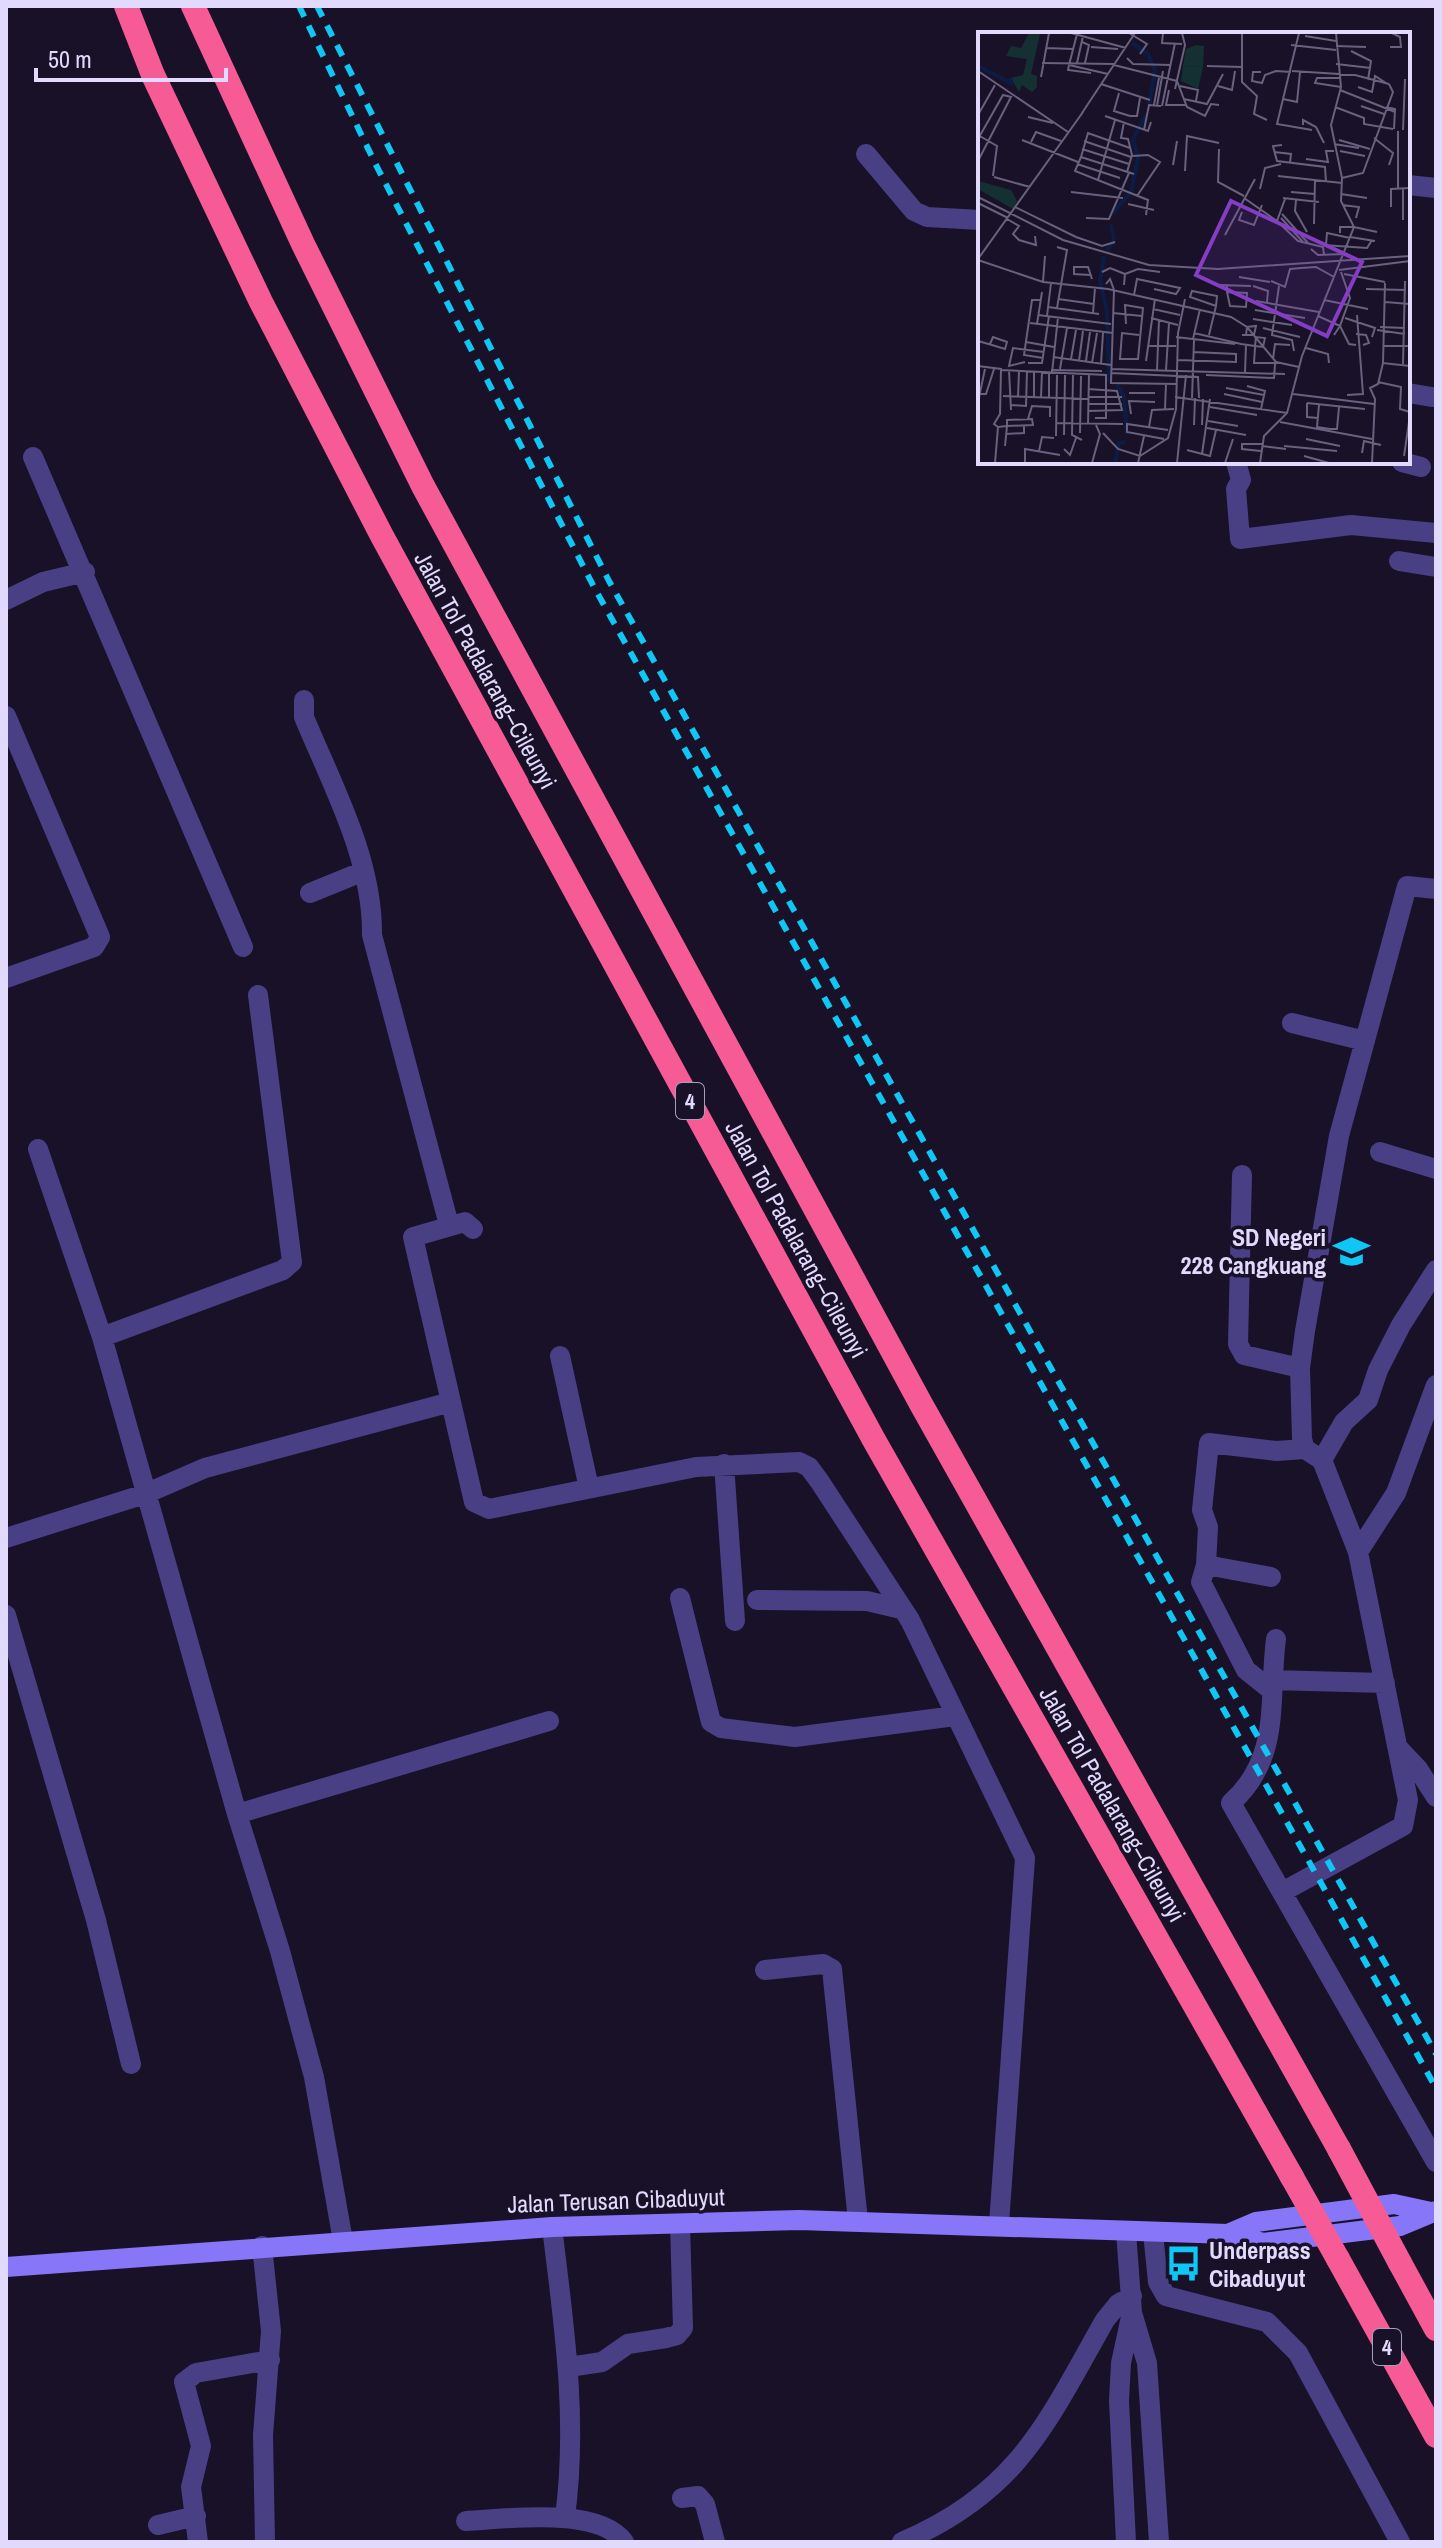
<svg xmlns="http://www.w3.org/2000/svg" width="1442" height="2548" font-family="'Archivo Narrow',sans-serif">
  <rect width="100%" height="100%" fill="#181128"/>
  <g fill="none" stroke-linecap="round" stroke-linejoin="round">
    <path stroke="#493f85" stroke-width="20" d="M 866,154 L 914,211 L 927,217 L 980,220
      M 1408,185 L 1436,188
      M 1408,393 L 1432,397
      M 33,457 L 243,947
      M 1236,462 L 1241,480 L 1236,489 L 1240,539 L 1351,525 L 1436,533
      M 1402,462 L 1421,467
      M 1399,561 L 1436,567
      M 6,600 L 43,582 L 85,572
      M 304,700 L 304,717 C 332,785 373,859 372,935 L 449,1225
      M 6,716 L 100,937 L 94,947 L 6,978
      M 310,893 L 364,871
      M 1292,1023 L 1365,1041
      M 38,1149 L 102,1337 L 237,1814 L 280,1951 L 314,2077 L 343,2241
      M 1380,1152 L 1436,1169
      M 1242,1175 L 1238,1344 L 1244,1355 L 1300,1368
      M 473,1229 L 465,1222 L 413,1237 L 474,1502 L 489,1509 L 696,1467 L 799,1462 L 809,1467 L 820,1482 L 910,1620 L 1025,1858 L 999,2224
      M 102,1337 L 283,1270 L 292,1262 L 258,995
      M 560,1356 L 589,1488
      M 1322,1460 L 1344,1422 L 1368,1400 L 1378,1370 L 1401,1325 L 1436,1270
      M 724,1464 L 735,1621
      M 6,1538 L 145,1494 L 205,1468 L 451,1402
      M 1358,1552 L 1396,1493 L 1436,1385
      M 1206,1565 L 1208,1527 L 1202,1510 L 1209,1443 L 1276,1451 L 1305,1449
      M 680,1598 L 711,1722 L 721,1728 L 795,1737 L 955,1716
      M 757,1600 L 867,1601 L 901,1609
      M 6,1615 L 96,1920 L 131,2064
      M 1276,1639 C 1268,1700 1282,1757 1231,1803 L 1436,2162
      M 1271,1680 L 1385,1683
      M 1271,1690 L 1246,1670 L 1201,1582 L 1206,1565 L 1271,1577
      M 1399,1749 L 1418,1769 L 1436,1797
      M 237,1814 L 549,1721
      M 1284,1891 L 1403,1826 L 1408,1800 L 1358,1552 L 1322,1460 L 1305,1449 L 1302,1439 L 1300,1368 L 1305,1331 L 1339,1136 L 1407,886 L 1436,889
      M 765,1970 L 823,1964 L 832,1969 L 858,2221
      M 552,2227 C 564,2325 578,2419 565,2517
      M 1153,2233 L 1158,2282 L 1166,2296 L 1267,2322 L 1298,2353 L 1400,2542
      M 262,2246 L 271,2331 L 263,2435 L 265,2542
      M 1133,2316 L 1147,2363 L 1159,2542
      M 569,2367 L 602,2362 L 628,2344 L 666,2338 L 677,2335 L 683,2328 L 680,2224
      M 682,2498 L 698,2496 L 705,2504 L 715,2542
      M 466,2521 C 505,2519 599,2506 624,2542
      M 158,2525 L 196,2516
      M 198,2542 L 191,2487 L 201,2446 L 184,2382 L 196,2373 L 270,2360
      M 902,2542 C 1019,2491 1046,2424 1105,2320 L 1118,2304 L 1132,2296
      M 1126,2542 L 1119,2401 L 1121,2363 L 1132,2312 L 1126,2232"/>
    <path stroke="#8776f8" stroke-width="20" d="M 1228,2234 L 1256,2222 L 1394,2204 L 1431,2212
      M 6,2267 L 552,2227 L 799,2220 L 1228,2234 L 1263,2243 L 1400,2226 L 1436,2211"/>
    <path stroke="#f75b96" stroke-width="24" d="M 126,6 L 153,75 L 261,302 L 382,536 L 874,1440 L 1292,2177
      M 193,6 L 303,244 L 423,486 L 921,1404 L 1339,2149
      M 1338,2259 L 1436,2436
      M 1400,2263 L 1436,2329"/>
    <path stroke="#10c6f4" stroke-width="6" stroke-dasharray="12 10" stroke-linecap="butt" d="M 299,6 L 376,165 L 595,589 L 1436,2088
      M 317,6 L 609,581 L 1436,2054"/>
    <path stroke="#f75b96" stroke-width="24" d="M 1339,2149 L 1400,2263
      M 1292,2177 L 1338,2259"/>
  </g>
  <defs>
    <symbol id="school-bare" viewBox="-9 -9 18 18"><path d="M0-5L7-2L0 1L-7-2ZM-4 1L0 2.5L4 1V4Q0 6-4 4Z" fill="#10c6f4" stroke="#181128" stroke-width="2.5" paint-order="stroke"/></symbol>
    <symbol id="bus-bare" viewBox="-9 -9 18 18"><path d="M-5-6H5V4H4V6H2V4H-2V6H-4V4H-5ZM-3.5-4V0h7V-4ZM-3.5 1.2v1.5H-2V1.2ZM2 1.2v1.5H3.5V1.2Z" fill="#10c6f4" stroke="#181128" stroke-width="2.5" paint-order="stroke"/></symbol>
  </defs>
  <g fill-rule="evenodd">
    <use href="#school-bare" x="1326" y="1226" width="51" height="51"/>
    <use href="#bus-bare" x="1158" y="2238" width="51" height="51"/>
  </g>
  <g text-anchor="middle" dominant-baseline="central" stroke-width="7" stroke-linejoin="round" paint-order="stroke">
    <g fill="#181128" stroke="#a59ebd" stroke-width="2">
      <rect x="676" y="1083" width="28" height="36" rx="6"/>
      <rect x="1373" y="2329" width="28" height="36" rx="6"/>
    </g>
    <g font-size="22" font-weight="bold" fill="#e2dafd">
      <text x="690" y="1101">4</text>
      <text x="1387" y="2347">4</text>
    </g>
    <g font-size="24" fill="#e2dafd" stroke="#181128">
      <text transform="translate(486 670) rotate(61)">Jalan Tol Padalarang–Cileunyi</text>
      <text transform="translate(797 1239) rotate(61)">Jalan Tol Padalarang–Cileunyi</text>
      <text transform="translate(1113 1804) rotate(60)">Jalan Tol Padalarang–Cileunyi</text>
      <text transform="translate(616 2200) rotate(-2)">Jalan Terusan Cibaduyut</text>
    </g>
    <g font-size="24" font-weight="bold" fill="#e2dafd" stroke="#181128" text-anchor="end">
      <text x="1326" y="1237">SD Negeri<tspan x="1326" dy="28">228 Cangkuang</tspan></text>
      <text x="1209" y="2250" text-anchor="start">Underpass<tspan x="1209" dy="28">Cibaduyut</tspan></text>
    </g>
  </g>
  <g transform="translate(978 32)">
    <rect width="432" height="432" fill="#181128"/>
    <path d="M 218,13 L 226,14 L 225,35 L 205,34 L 208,17 ZM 0,149 L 33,158 L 39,169 L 35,177 L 0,157 Z" fill="#153032"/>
    <path d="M 51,1 L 62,2 L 53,42 L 59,44 L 59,55 L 54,60 L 44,53 L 41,60 L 33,46 L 45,43 L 49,27 L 28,24 L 33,14 L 43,16 ZM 205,34 L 225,35 L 220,57 L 203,49 Z" fill="#153032"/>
    <path fill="none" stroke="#0d1c45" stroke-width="4" d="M 154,11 L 170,22 L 177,38 L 171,73M 0,34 L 33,51 L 32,46M 134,182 L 153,160 L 160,126 L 155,107 L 168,83M 129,218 L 136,209 L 133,192M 126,224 L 122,249 L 129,280 L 131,350M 139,353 L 146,364 L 149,402M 137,431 L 141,411 L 147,410"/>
    <path fill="none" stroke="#69617d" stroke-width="2" d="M 93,1 L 148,16M 151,1 L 169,12 L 162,22M 185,1 L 184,11 L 204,12M 264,1 L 264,50 L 279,64 L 276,82 L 289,88M 321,1 L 299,92 L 334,98M 99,2 L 91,33 L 130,42M 327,4 L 358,9M 104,10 L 111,13 L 107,31M 313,13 L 358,18M 358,14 L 388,15M 113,15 L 140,17M 412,15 L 423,15 L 422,5 L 414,1M 68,16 L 95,17M 373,19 L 393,29 L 390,48M 149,26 L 155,32 L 193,33M 64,31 L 137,32M 99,31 L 105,4M 358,32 L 393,36M 91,33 L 90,38 L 113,41M 136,33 L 199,49M 229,34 L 264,35M 0,39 L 90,100M 314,39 L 377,43 L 411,52M 283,40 L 275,40 L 274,49 L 284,51 L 287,43 L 298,39 L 313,40M 63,45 L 71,1M 362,46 L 339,46 L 337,51 L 363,55M 199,49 L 209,75 L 227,84 L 233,72 L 241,73M 123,52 L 172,68M 202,54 L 220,58 L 218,69M 240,54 L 254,58 L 257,39M 380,55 L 394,60 L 397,44 L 408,51M 197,57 L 207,13 L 204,1M 191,58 L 188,73 L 208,73M 362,58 L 417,80M 141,61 L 136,79 L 152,84 L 159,84 L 162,66M 206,67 L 229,72 L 245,42M 305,67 L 319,70 L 322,40M 176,73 L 181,46M 179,74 L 185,39M 184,74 L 197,11M 383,74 L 406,82M 357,75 L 386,86 L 386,92 L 415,97M 408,75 L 417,77 L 416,97M 104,81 L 157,1M 0,83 L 17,53M 127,84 L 170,99 L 173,90M 50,85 L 75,91M 146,90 L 143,106 L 150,107 L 154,123 L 149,140M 325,93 L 325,88 L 338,95 L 346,111M 166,98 L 171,73 L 183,74M 425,98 L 427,47M 432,98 L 432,145M 0,103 L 19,114 L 15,144M 396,106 L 415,121 L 411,133M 0,107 L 25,63 L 33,65 L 0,129M 44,108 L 100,130M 361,108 L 392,117M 106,109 L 153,125M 53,110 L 58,100 L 83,109M 356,112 L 381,116M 304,113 L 295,114 L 299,129 L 347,135 L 348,150M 104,117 L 151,132M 241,117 L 240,150 L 266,164M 362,119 L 387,124M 296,120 L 313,122 L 312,131M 154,124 L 170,123 L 182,130 L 159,164M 103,125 L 97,139 L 170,168 L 168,183M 103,125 L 110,101 L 152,116M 103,125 L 156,142M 328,127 L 350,130 L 348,119 L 356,119M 99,132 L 142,146M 195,133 L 199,109M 207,139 L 209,104 L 241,111M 300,144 L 364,151M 16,145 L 52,155M 364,146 L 385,141 L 415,60 L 411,52M 120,148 L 137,88M 425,156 L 425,188M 282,157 L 287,136 L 303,132M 420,157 L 420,99M 93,160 L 145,166M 313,160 L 337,162M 363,162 L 389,166M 0,165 L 85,208 L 171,233 L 240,237 L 432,224M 266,166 L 299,189 L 307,167M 305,166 L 341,170M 318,168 L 317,179 L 329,200M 0,171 L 30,186M 150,172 L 176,178M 364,173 L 381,175 L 378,186M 37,175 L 98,205 L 124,214 L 137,210M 413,175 L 413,157 L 432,156M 264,180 L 261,188 L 276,193 L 284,173M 304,182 L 330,211M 108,186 L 131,187 L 151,141M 303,186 L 325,210M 29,187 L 41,194 L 35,202 L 41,208 L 58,213 L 57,204M 299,189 L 320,209 L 345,215 L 346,223M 336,192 L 337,148M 362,201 L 362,195 L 376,195 L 399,200M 247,203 L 277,147M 372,205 L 397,209M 345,213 L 389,216 L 394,208M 348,213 L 349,201 L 372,206M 333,217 L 340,223 L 366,222M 0,227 L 105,80M 0,228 L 65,250 L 130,257 L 253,285 L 269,295 L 298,330 L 321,335M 361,238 L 432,229M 124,240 L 132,236 L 147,242M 363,240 L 372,266 L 362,294 L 371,312 L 378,313M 366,242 L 407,250M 112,243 L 96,242 L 96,235 L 110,235 L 114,247M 261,245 L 292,250M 293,249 L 307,255 L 312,237 L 323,236 L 338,235 L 356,245M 65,250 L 67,224M 128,252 L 132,247 L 136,258 L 133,351 L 199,352M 146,253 L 147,242 L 160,237 L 182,240M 242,253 L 273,254M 275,254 L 290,259 L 289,270M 301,254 L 294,303 L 314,308 L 316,319M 388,257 L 428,258M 249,260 L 269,261 L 268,275 L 252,274 L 249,260 L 249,253M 156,263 L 159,247 L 202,256 L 198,262 L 176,257M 80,267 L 116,272M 62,268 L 54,268 L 46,323 L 65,326M 346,268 L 390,277M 278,269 L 341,280M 407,270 L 432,272M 70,275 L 121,282M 79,276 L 89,218 L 79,215M 175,277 L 202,283M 277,278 L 327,286M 115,281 L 117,256M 135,281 L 164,284M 60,283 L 133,292M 69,284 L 73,251M 340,284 L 362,294 L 356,303M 173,286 L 200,293M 367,286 L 397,296 L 394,305M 275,287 L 314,293M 52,291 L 135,301M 59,292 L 64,260M 148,292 L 147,273 L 165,276 L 160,327 L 142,327 L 144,301 L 161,303M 402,295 L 427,296M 285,296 L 322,305M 399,298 L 427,302M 216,301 L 263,312 L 277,314 L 285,315 L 287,306 L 278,305 L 277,314 L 277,316 L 276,331 L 300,331M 378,302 L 388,303 L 391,311 L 385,313M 231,303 L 238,274 L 212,265 L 214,259 L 239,264 L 238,274M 264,303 L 276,303 L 278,294 L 269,295 L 268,303M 198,305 L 257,312M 215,307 L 222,277M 0,309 L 14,313 L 27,317 L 29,310 L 15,305 L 12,312M 48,310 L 76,315M 171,314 L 198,314M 405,314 L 432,314M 328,316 L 350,322 L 351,331M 75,325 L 133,333M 93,327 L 98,298M 295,327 L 297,312 L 312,313M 200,328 L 258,330 L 258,322 L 215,320M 101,329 L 105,299M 108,329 L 112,300M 168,329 L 177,267M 47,330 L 31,334 L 35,316 L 66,320M 50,331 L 64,331 L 71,284M 114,331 L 119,301M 405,331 L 407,251M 123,332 L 125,301M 425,332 L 427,249M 0,334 L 23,337 L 22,382 L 16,392 L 20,395 L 29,394 L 55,393 L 54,387 L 29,388 L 29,394 L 27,414M 82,337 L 89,296M 133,337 L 307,342M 23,338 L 128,343 L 128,386 L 117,386M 31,338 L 33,378M 73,338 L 124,339M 179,338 L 181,288M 188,338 L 191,291M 267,340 L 268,313M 74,341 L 80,285M 133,341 L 220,345 L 221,366M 95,343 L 94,403 L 104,408M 228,343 L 296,346 L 297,332M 400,350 L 423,355 L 422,377 L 432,380M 269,354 L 287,359 L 283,377M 248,356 L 286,363M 151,361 L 177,361M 2,362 L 8,362 L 16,337M 246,362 L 284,370M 315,362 L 396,372M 369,363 L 385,362 L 379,283M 25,364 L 110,367M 40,365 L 41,339M 56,365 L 56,339M 63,365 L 64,340M 110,365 L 144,365M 197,365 L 309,381M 71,366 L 71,340M 214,366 L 216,308M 0,370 L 7,337M 329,371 L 387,377M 329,371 L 329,385 L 340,386M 110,372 L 144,372M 33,373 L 48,374 L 49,339M 341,373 L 339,395 L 352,397 L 359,397 L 361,375M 232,375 L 279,383M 187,377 L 188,352M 110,379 L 144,378 L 139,359 L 110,357M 153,382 L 151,369 L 177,370M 50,387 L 54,374 L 72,375 L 72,385M 230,389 L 260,394M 302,390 L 394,407M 78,391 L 145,392M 110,392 L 111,343M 216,393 L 217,366M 224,393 L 225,367M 171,395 L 174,378 L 196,377M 229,396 L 268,403M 102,401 L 103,344M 125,401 L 140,417 L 162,424 L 190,406 L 198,377 L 200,301 L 207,267M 28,402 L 46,401 L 46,394M 86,403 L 87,343M 78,404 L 79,343M 186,407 L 149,400 L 149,392 L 190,398M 328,407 L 362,414M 284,414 L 308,417M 306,414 L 359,419M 86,417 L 92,423 L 98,406M 209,418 L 232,424 L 238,398M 61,419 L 64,405 L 76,406M 283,419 L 264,417 L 264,412 L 284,412M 384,421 L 386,409 L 403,413M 224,422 L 232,367M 326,424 L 351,431M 426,424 L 432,383M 17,431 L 20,395M 47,431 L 47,417 L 82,423M 114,431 L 122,402 L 118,393M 160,431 L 166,404M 199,431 L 208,343M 247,431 L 255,407M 282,431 L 286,404 L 309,381 L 324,324 L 376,195 L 363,169 L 364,146 L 353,93 L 363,55 L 358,1M 394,431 L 397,367 L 392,356 L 400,352 L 405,331 L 432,334"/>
    <path fill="#853dc5" fill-opacity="0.15" stroke="#853dc5" stroke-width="4" d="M 253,169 L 384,230 L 349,304 L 218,243 Z"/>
    <rect width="432" height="432" fill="none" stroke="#e2dafd" stroke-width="4"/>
  </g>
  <rect width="1442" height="2548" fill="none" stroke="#e2dafd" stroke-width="16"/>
  <path d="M36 68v12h190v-12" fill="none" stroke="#e2dafd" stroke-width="4"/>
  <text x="48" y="68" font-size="24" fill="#e2dafd" stroke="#181128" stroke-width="6" paint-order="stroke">50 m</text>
</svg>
